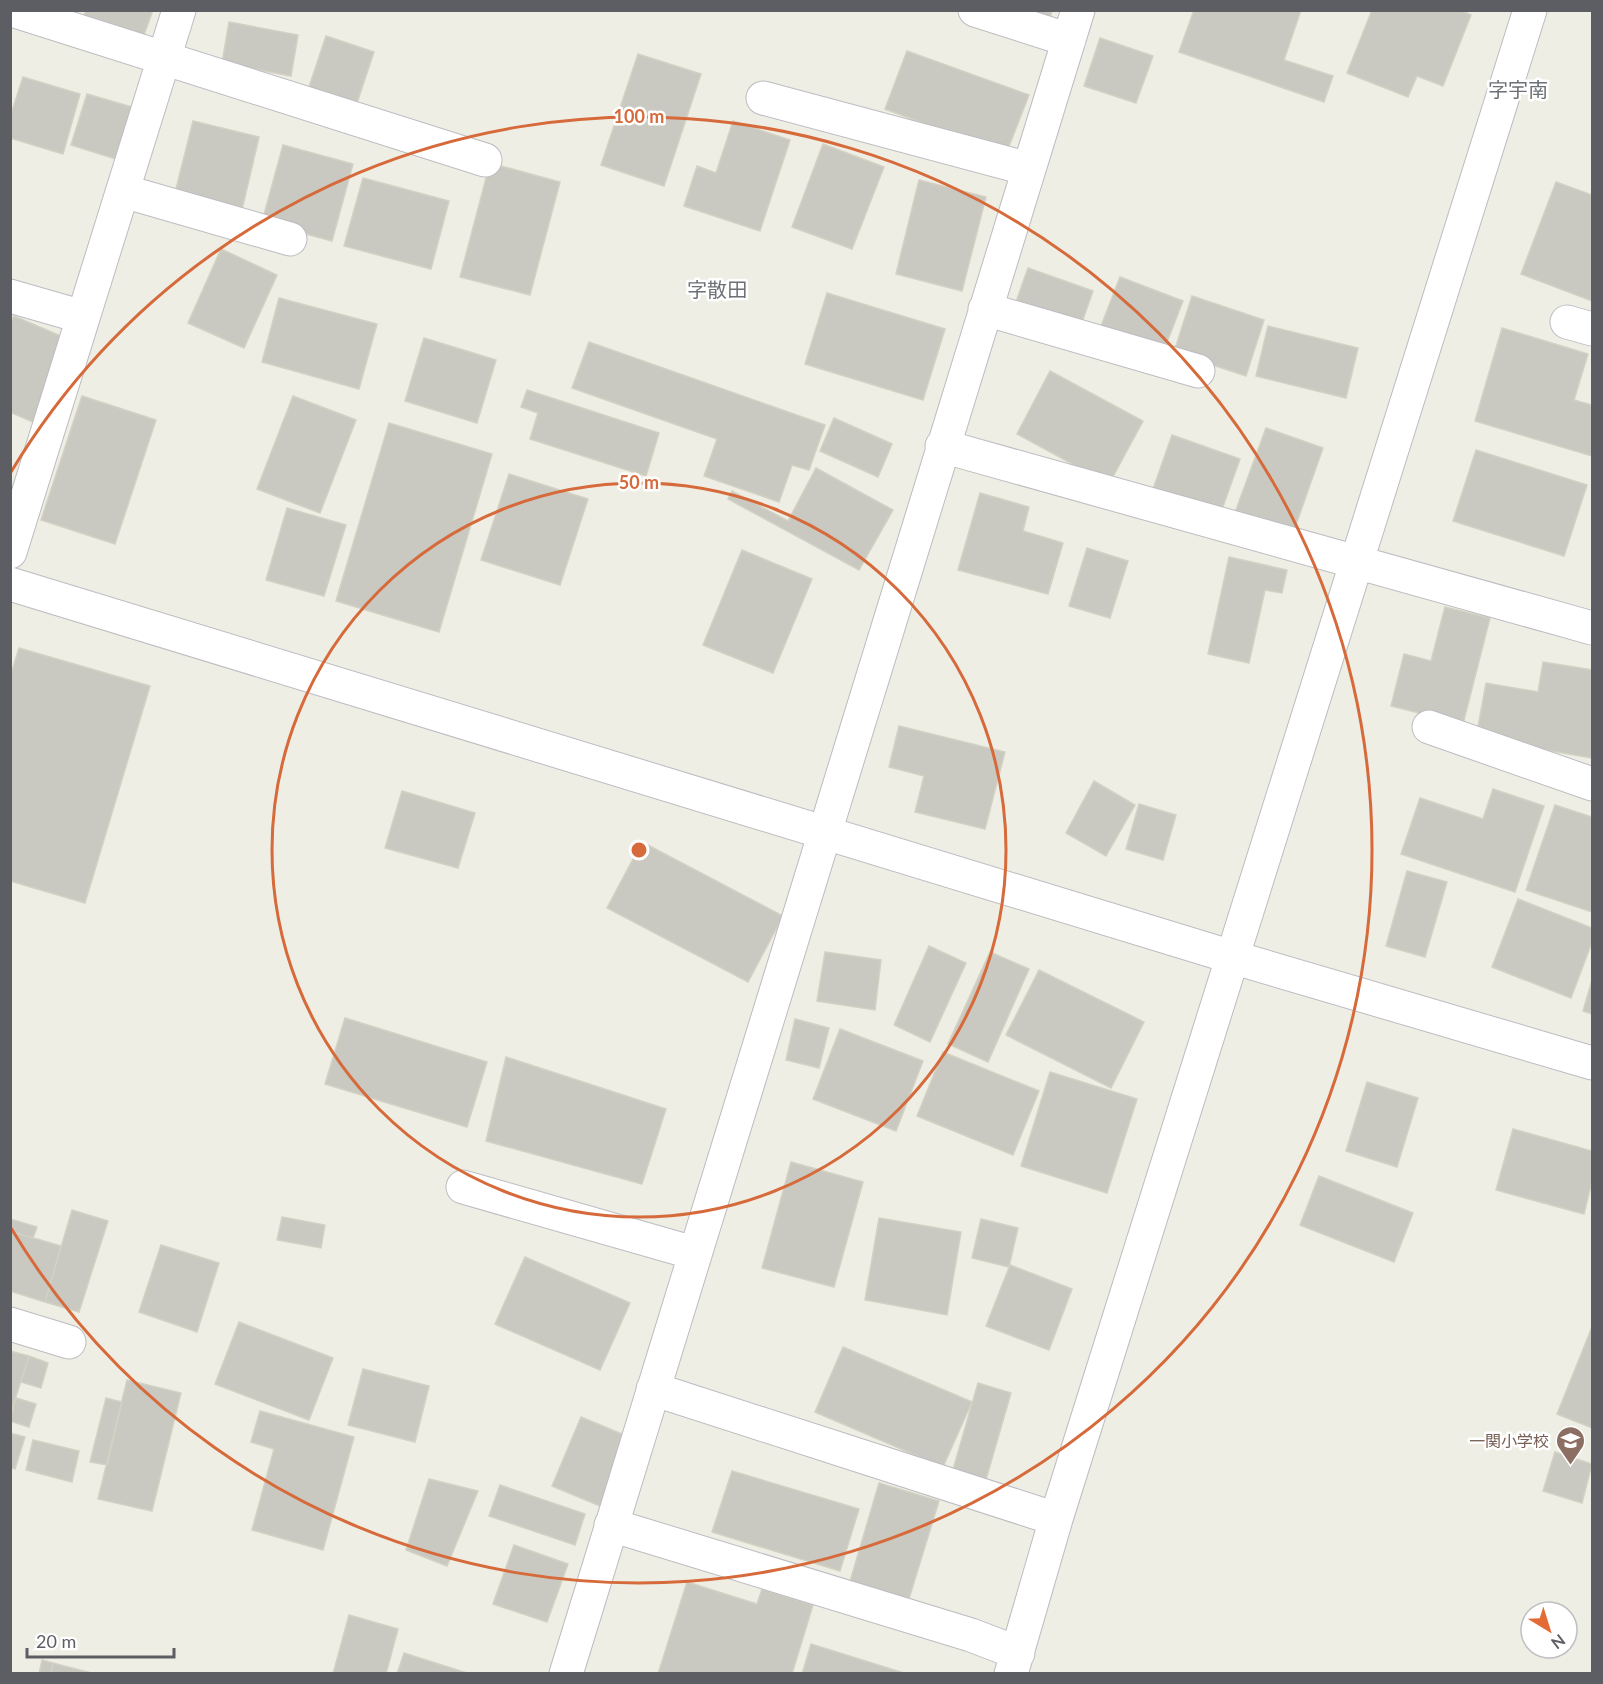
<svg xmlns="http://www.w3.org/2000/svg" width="1603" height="1684" font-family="Lato,'Noto Sans JP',sans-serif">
  <rect width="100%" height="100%" fill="#eeeee4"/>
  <path fill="#c9c9c1" stroke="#d3d1c3" stroke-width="1.5" d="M 86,10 L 153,10 L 140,46 L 81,25 Z
    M 1020,10 L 1052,10 L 1050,20 Z
    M 1194,10 L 1301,10 L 1284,60 L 1333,76 L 1324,102 L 1179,52 Z
    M 1372,10 L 1460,10 L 1471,15 L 1443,86 L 1417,76 L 1408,97 L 1347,73 Z
    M 229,22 L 298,35 L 291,76 L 222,63 Z
    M 326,36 L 374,52 L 355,109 L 307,93 Z
    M 1100,38 L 1153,56 L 1136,103 L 1084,86 Z
    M 907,51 L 1029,95 L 1006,154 L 885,109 Z
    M 638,54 L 701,74 L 664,186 L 601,165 Z
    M 23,77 L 80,94 L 63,154 L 10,138 L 10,117 Z
    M 87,94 L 132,107 L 116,159 L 71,145 Z
    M 193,121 L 259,137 L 241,214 L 174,197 Z
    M 733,121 L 790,140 L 760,231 L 684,206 L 697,166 L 716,173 Z
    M 823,144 L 884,167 L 852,249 L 792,227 Z
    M 283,145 L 353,164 L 332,241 L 262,222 Z
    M 490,163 L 560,182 L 530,295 L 460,277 Z
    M 363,178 L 449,201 L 431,269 L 344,246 Z
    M 919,180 L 986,197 L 962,291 L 896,274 Z
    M 1556,182 L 1592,195 L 1592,301 L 1521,274 Z
    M 221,249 L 277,275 L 244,348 L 188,323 Z
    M 1028,268 L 1093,291 L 1081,325 L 1016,302 Z
    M 1120,277 L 1183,301 L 1164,350 L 1101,326 Z
    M 827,293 L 945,329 L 923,400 L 805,364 Z
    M 1192,296 L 1264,320 L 1246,376 L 1174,352 Z
    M 279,298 L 377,324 L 359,389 L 262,362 Z
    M 14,316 L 70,340 L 35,423 L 10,412 L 10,324 Z
    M 1268,326 L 1358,348 L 1346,398 L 1256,376 Z
    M 1502,328 L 1588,354 L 1574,400 L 1592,405 L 1592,456 L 1475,421 Z
    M 424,338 L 496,360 L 477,423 L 405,401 Z
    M 589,342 L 825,425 L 809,470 L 792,465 L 779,502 L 704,476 L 717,439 L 572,388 Z
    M 1050,371 L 1143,421 L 1109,484 L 1017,434 Z
    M 527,390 L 659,433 L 646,476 L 530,439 L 538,413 L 521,407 Z
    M 82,396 L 156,420 L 115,544 L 41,520 Z
    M 293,396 L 356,420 L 320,513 L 257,489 Z
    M 834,418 L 892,444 L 878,477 L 820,451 Z
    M 389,423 L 492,454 L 439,632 L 336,601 Z
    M 1266,428 L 1323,448 L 1291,539 L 1233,518 Z
    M 1172,435 L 1240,459 L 1220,515 L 1152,492 Z
    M 1476,450 L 1587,485 L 1564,556 L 1453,521 Z
    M 816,468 L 893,510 L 859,570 L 728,499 L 732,491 L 788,521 Z
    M 509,474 L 588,499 L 560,585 L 481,560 Z
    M 980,493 L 1029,507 L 1023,531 L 1063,543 L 1048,594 L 958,570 Z
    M 287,508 L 346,525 L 324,596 L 266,580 Z
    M 1087,548 L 1128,561 L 1110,618 L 1069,606 Z
    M 742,550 L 812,579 L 773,673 L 703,645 Z
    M 1229,557 L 1287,570 L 1282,593 L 1265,590 L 1249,663 L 1208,654 Z
    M 1445,607 L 1490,618 L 1463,724 L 1391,706 L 1404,654 L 1431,661 Z
    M 19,648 L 150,686 L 85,903 L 10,881 L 10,677 Z
    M 1543,662 L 1592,670 L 1592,758 L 1476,738 L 1486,683 L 1538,692 Z
    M 899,726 L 1005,752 L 985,829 L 915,812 L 924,776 L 889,767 Z
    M 1094,781 L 1135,805 L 1106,856 L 1066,833 Z
    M 1493,789 L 1544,806 L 1515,892 L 1401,854 L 1420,798 L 1483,819 Z
    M 402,791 L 475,813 L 458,868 L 385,848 Z
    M 1139,804 L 1176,815 L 1163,860 L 1126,849 Z
    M 1555,805 L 1592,817 L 1592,912 L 1526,890 Z
    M 642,842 L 783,916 L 748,982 L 607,908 Z
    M 1407,871 L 1447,882 L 1425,957 L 1386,946 Z
    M 1518,899 L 1592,928 L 1592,942 L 1571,998 L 1492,967 Z
    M 929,946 L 966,963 L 930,1042 L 894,1025 Z
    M 825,952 L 881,960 L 875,1010 L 817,1001 Z
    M 990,952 L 1029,969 L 988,1062 L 948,1044 Z
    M 1039,970 L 1144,1022 L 1111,1088 L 1006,1035 Z
    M 1592,980 L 1592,1014 L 1583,1011 Z
    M 345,1018 L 487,1062 L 467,1127 L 325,1084 Z
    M 795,1019 L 829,1028 L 819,1068 L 786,1060 Z
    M 840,1029 L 923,1061 L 896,1131 L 813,1099 Z
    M 943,1052 L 1039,1091 L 1013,1155 L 917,1116 Z
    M 506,1057 L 666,1109 L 642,1184 L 486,1141 Z
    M 1050,1072 L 1137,1099 L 1107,1193 L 1021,1166 Z
    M 1367,1082 L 1418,1098 L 1397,1167 L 1346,1151 Z
    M 1513,1129 L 1592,1151 L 1592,1181 L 1584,1214 L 1496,1190 Z
    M 791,1162 L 863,1182 L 834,1287 L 762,1268 Z
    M 1319,1176 L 1413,1213 L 1394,1262 L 1300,1225 Z
    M 72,1210 L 108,1221 L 79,1312 L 45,1302 Z
    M 282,1217 L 325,1225 L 321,1248 L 277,1240 Z
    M 879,1218 L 961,1232 L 947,1315 L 865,1300 Z
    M 10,1219 L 37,1227 L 33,1238 L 10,1231 Z
    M 981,1219 L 1018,1228 L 1009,1267 L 972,1258 Z
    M 10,1231 L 61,1246 L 45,1302 L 10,1291 Z
    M 161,1245 L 219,1263 L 197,1332 L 139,1312 Z
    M 525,1257 L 630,1303 L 600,1370 L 495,1324 Z
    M 1010,1265 L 1072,1289 L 1049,1350 L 986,1326 Z
    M 239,1322 L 333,1358 L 309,1420 L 215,1384 Z
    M 1592,1327 L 1592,1428 L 1557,1414 Z
    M 843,1347 L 972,1402 L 943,1467 L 815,1412 Z
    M 10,1351 L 29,1356 L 10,1415 Z
    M 29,1356 L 48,1363 L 41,1388 L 21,1382 Z
    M 363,1369 L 429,1386 L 415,1442 L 348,1425 Z
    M 127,1380 L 181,1393 L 152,1511 L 98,1499 Z
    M 978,1383 L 1011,1393 L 985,1483 L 952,1473 Z
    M 16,1398 L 36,1404 L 29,1427 L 10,1421 Z
    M 106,1398 L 122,1402 L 107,1465 L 90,1462 Z
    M 260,1411 L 354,1437 L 323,1550 L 252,1530 L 274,1449 L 251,1442 Z
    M 581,1417 L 629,1437 L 600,1506 L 552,1486 Z
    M 10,1433 L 25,1437 L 15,1469 L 10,1467 Z
    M 33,1440 L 79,1451 L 72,1482 L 26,1470 Z
    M 1555,1452 L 1592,1464 L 1582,1503 L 1543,1491 Z
    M 732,1471 L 859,1509 L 840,1571 L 712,1532 Z
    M 429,1479 L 478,1491 L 447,1566 L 406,1550 Z
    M 879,1483 L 939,1501 L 908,1602 L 849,1585 Z
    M 500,1485 L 585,1514 L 575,1545 L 489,1516 Z
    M 514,1545 L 568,1564 L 547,1622 L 493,1604 Z
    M 687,1582 L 757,1604 L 762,1589 L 813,1605 L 792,1674 L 658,1674 Z
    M 349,1615 L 398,1629 L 386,1674 L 333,1674 Z
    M 811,1644 L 907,1674 L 802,1674 Z
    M 404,1653 L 470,1674 L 397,1674 Z
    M 42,1660 L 53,1663 L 51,1674 L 39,1674 Z
    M 53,1663 L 95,1674 L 51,1674 Z"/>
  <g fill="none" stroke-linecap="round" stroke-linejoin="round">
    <defs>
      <path id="minor" d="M 12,10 L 485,160
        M 975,10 L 1069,40
        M 763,98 L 1029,169
        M 123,191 L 290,239
        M 10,296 L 83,317
        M 985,309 L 1198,371
        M 1567,322 L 1592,329
        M 942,446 L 1592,628
        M 10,552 L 179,10
        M 10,584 L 1232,957 L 1592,1063
        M 1429,727 L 1592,784
        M 463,1187 L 694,1253
        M 10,1324 L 69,1342
        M 653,1389 L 1056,1519
        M 611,1525 L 971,1635 L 1018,1653
        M 566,1674 L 1078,10
        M 1011,1674 L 1056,1519 L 1530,10"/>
    </defs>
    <use href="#minor" stroke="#bcbcc2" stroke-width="35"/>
    <use href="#minor" stroke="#fff" stroke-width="33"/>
  </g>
  <g fill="none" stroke="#d66a3b" stroke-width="3">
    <circle cx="639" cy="850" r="367"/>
    <path d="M11 472A733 733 0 1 1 11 1228"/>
  </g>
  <defs>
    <symbol id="school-pin" viewBox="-11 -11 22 30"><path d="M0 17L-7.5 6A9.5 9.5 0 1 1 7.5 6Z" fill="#8d6e63" stroke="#fff"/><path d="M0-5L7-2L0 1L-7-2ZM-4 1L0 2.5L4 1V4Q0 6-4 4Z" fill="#fff"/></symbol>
  </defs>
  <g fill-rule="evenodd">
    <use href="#school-pin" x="1554" y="1424" width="33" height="45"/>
  </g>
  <g text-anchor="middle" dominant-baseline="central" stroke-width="5" stroke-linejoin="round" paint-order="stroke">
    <g font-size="16" fill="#785e54" stroke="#fff" text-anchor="end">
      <text x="1549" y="1440">一関小学校</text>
    </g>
    <g font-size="20" fill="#6d7076" stroke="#fff">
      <text x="1518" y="89">字宇南</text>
      <text x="717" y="289">字散田</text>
    </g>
  </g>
  <circle cx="639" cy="850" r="9" fill="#d66a3b" stroke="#fff" stroke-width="3"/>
  <g font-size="18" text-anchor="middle" font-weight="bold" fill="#d66a3b" stroke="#fff" stroke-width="5" stroke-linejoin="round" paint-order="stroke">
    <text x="639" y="123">100 m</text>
    <text x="639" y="489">50 m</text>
  </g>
  <rect width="1603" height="1684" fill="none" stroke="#5c5e64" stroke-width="24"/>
  <g transform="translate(1549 1630) rotate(142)"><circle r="28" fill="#ffffff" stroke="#bebfc1" stroke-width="1.5"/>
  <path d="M0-4.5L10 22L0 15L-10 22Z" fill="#e36b36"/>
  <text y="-9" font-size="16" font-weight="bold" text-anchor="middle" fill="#5c5e64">N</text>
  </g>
  <path d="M27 1648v9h147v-9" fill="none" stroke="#5c5e64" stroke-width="3"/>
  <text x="36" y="1648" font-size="18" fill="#5c5e64" stroke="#ffffff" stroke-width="4.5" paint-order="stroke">20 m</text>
</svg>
